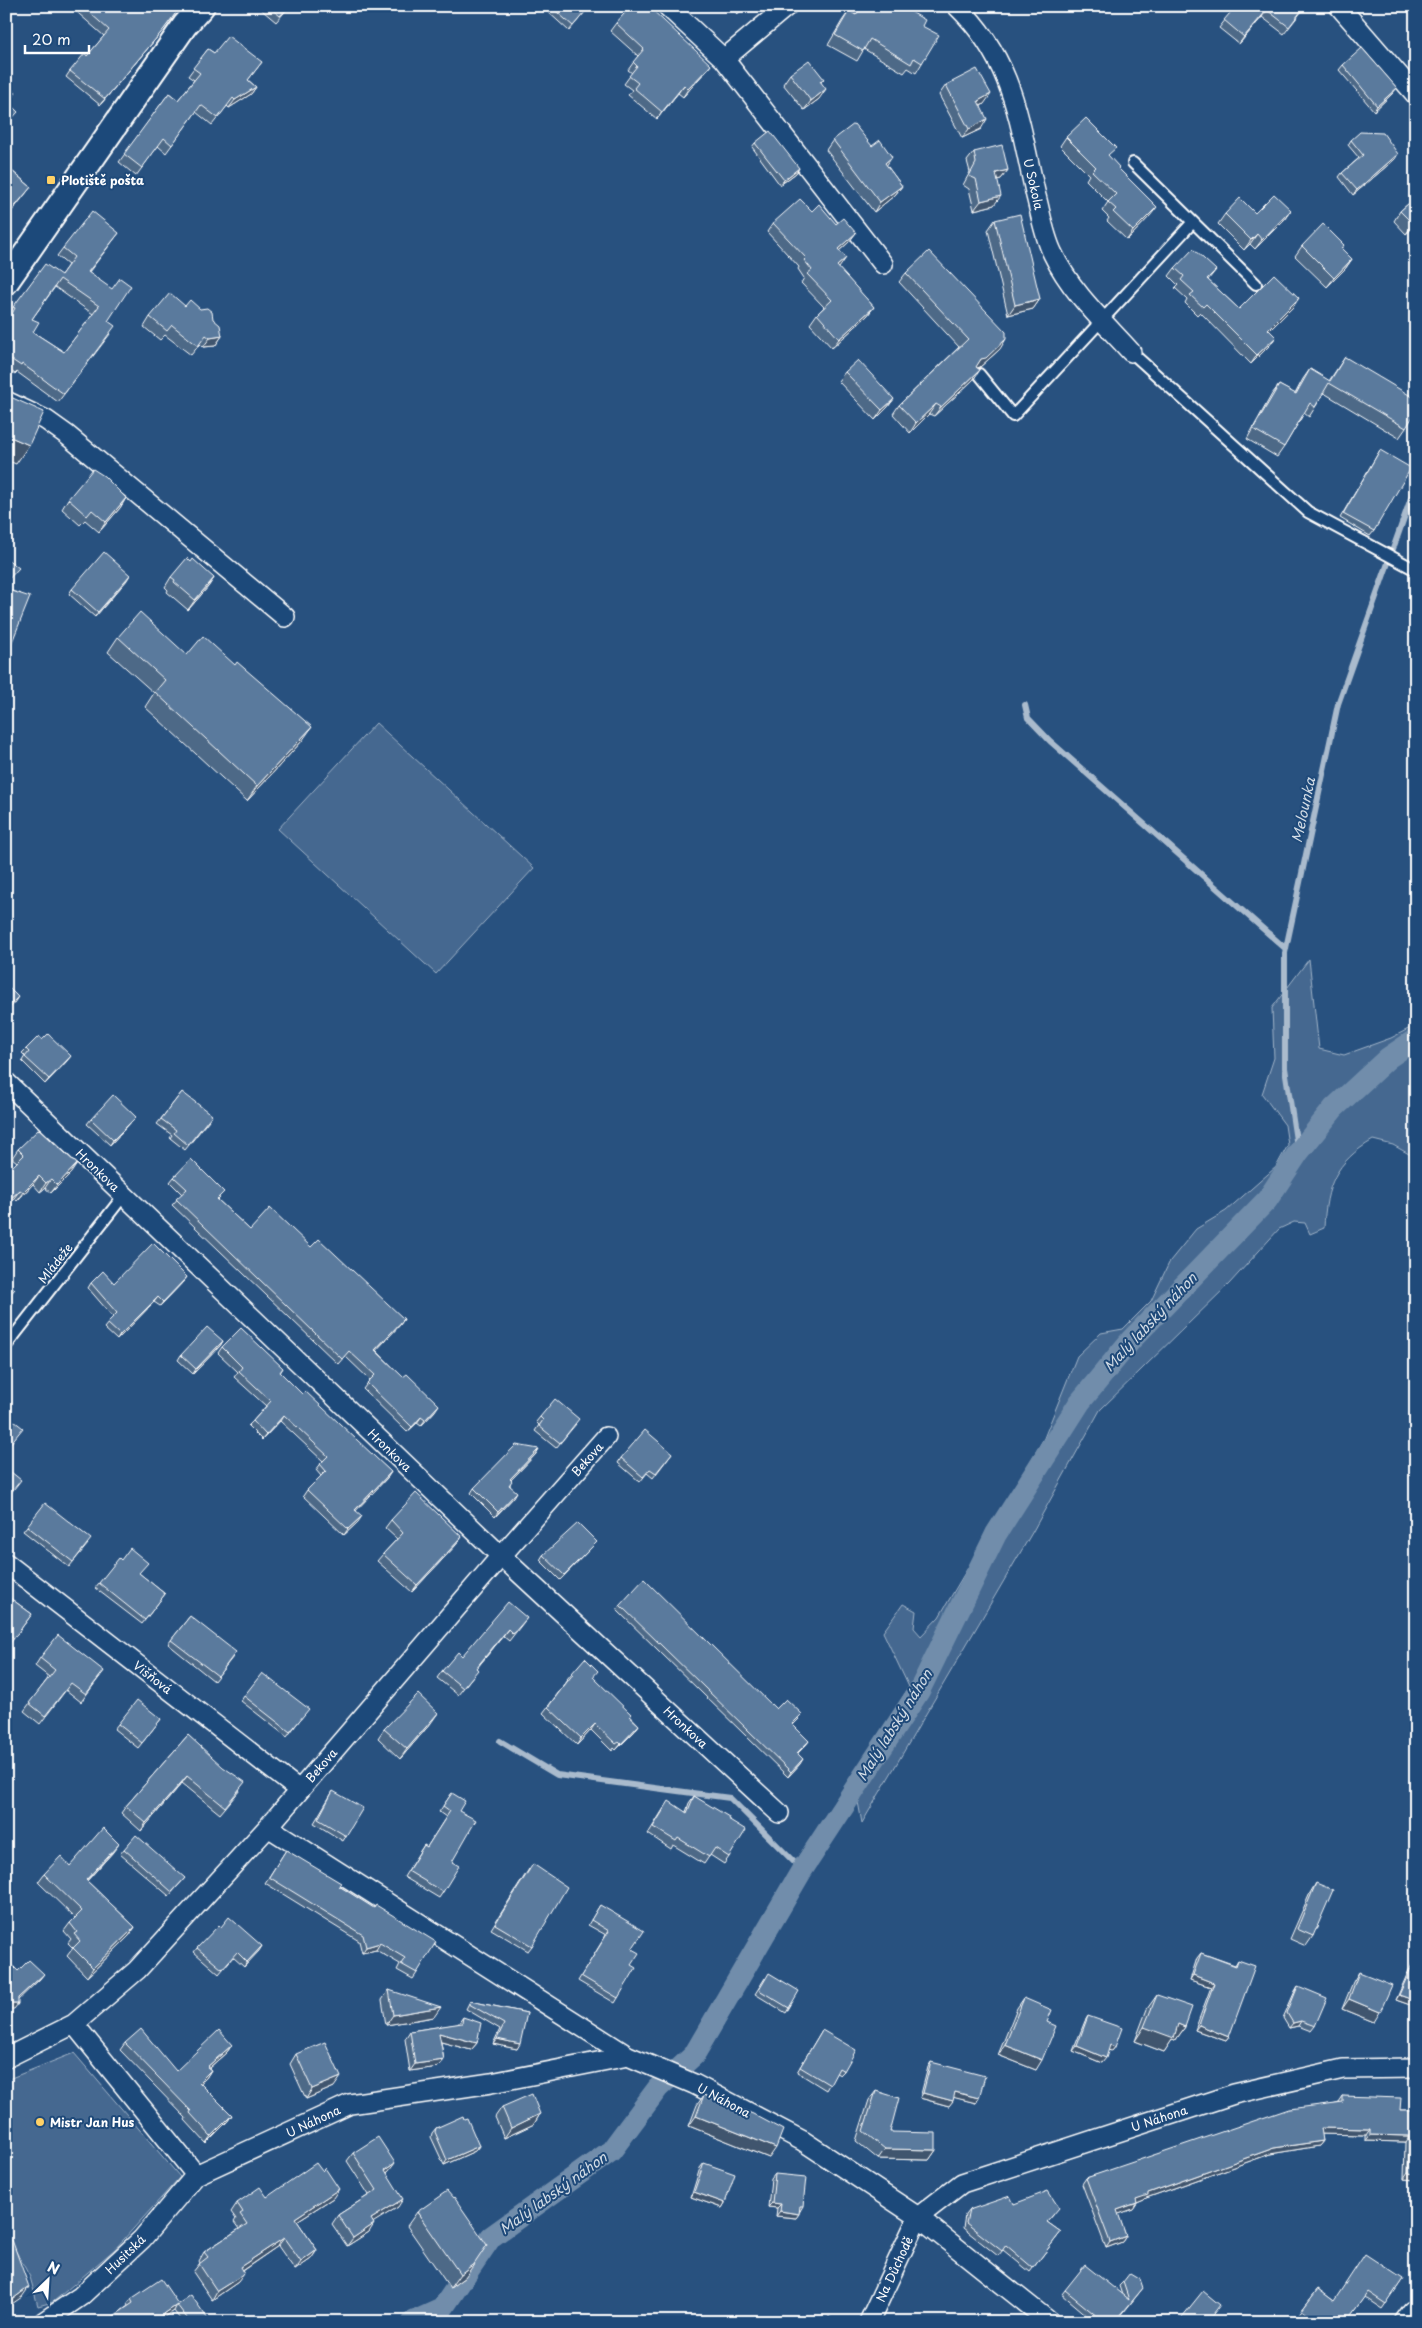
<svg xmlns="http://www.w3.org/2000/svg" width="1422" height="2328" font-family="'Playpen Sans',sans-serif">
  <rect width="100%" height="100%" fill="#28517f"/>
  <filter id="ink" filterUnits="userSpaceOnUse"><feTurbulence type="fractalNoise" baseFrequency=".02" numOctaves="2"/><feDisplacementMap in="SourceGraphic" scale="10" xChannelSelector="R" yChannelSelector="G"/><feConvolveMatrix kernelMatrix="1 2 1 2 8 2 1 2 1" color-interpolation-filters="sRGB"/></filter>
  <g filter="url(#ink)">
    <path fill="#446890" stroke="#a2b4c8" d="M 376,723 L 534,868 L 436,974 L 278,829 Z
      M 1309,959 L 1319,1049 L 1344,1055 L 1391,1038 L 1416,1025 L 1416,1158 L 1393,1145 L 1373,1140 C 1335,1162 1326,1186 1324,1228 L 1310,1234 L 1305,1223 L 1294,1222 L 1279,1229 L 1229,1284 L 1100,1410 L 1033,1531 L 862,1823 L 853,1775 L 909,1687 L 883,1632 L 903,1604 L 916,1611 L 914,1628 L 921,1636 L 939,1617 L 1044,1438 L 1077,1356 L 1101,1333 L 1123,1329 L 1151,1301 L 1170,1261 L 1196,1229 L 1226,1211 L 1276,1167 L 1288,1145 L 1285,1125 L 1262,1094 L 1274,1058 L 1272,1008 Z
      M 74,2053 L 180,2177 L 115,2249 L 53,2302 L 38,2306 L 30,2277 L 12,2244 L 6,2244 L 6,2080 Z"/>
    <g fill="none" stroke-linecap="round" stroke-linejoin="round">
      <path stroke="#aabbcd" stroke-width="6" d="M 1025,705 L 1028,718 L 1050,741 L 1286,949
        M 1298,1153 L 1285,1068 L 1285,953 L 1338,704 L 1416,484
        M 500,1741 L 557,1775 L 730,1798 L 802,1870"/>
      <path stroke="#718dab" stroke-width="22" d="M 413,2322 L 442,2309 L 491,2237 L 611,2151 L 658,2088 L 694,2055 L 802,1870 L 919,1691 L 996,1534 L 1080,1402 L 1131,1340 L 1267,1200 L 1298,1153 L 1334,1108 L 1388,1058 L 1416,1039"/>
      <defs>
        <path id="service" d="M 1133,163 L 1256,284
          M 1131,352 L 1308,512 L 1416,570
          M 979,374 L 1013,416 L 1193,222
          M 6,1346 L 124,1195"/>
        <path id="minor" d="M 667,6 L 724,59 L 883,264
          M 957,6 C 1014,61 1019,122 1036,196 C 1041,215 1044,236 1053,254 C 1071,292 1104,322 1131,352
          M 1339,6 L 1416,95
          M 724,59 L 787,6
          M 6,401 L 46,420 L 67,435 L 285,617
          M 6,1082 L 501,1556 L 779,1813
          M 6,1563 L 299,1790
          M 268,1827 L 628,2056 L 694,2084 L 803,2141 L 918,2217 L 1050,2322
          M 74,2024 L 196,2175
          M 6,2058 L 74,2024 L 137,1970 L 268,1827 L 501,1556 L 606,1437
          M 43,2322 L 81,2296 L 142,2239 L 196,2175 L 350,2104 L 491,2083 L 628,2056
          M 869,2322 L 918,2217 L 962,2183 L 1234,2094 L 1343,2069 L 1416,2068
          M 1404,2322 L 1412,2311"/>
        <path id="tertiary" d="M 6,282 L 185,25 L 202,6"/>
      </defs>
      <use href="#service" stroke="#fff" stroke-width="14"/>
      <use href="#minor" stroke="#fff" stroke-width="22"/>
      <use href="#tertiary" stroke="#fff" stroke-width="28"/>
      <use href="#service" stroke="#1f4a7a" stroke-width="10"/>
      <use href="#minor" stroke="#1f4a7a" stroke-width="19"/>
      <use href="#tertiary" stroke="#1f4a7a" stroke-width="24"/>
    </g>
    <path fill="#4d6987" stroke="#fff" fill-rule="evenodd" d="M 70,6 L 181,6 L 159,35 L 100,105 L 66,77 L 70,71 L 87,56 L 104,36 Z
      M 257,6 L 290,6 L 276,22 Z
      M 524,6 L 532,6 L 529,10 Z
      M 550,6 L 590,6 L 569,31 L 547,11 Z
      M 730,6 L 747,6 L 737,14 Z
      M 860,6 L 901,6 L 922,26 L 922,63 L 916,73 L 908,68 L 904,73 L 864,49 L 857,61 L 828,45 L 842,21 L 849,11 L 855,14 Z
      M 1236,6 L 1302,11 L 1284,34 L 1262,17 L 1239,44 L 1219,28 Z
      M 616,23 L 711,65 L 705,72 L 683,97 L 678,93 L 657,119 L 628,95 L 632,90 L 624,84 L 632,73 L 628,70 L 638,56 L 610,31 Z
      M 208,49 L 214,53 L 262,62 L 248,80 L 256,87 L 251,94 L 229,108 L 227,106 L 212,125 L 196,112 L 166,153 L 158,146 L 136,176 L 119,162 L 169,93 L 178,100 L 194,80 L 188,76 Z
      M 1343,65 L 1393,93 L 1374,111 L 1339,70 Z
      M 790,74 L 824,79 L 821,82 L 819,99 L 804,110 L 783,84 Z
      M 946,85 L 984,104 L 981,106 L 981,129 L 962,138 L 939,95 Z
      M 1066,137 L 1109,157 L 1150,216 L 1127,240 L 1107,221 L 1109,218 L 1102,211 L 1108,202 L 1086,180 L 1089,175 L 1060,146 Z
      M 833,140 L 872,146 L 902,186 L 895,195 L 874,212 L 826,150 Z
      M 1351,140 L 1395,159 L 1353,195 L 1339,177 L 1342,173 L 1359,158 L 1348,145 Z
      M 755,143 L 799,168 L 796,173 L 780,185 L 752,147 Z
      M 974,152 L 1008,170 L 1001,179 L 997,180 L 994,205 L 974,210 L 969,189 L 963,185 L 970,172 L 967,161 Z
      M 6,166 L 31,187 L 9,215 L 6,213 Z
      M 1416,197 L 1416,225 L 1406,234 L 1394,221 L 1400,211 Z
      M 1291,210 L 1284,220 L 1255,249 L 1250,244 L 1244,250 L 1218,224 L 1225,214 L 1255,213 Z
      M 812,211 L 849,242 L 839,251 L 838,268 L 874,307 L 867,316 L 832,348 L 810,324 L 817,314 L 824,307 L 801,283 L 804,278 L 798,269 L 799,267 L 767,232 L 773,223 Z
      M 995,220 L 1040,299 L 1033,309 L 1008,315 L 988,230 Z
      M 119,233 L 89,272 L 108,321 L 110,334 L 58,402 L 17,372 L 15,374 L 6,368 L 6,322 L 9,316 L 8,315 L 13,307 L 61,275 L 68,265 L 57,256 L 63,248 ZM 55,287 L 93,314 L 64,352 L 33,332 L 32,319 Z
      M 1344,245 L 1341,249 L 1352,259 L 1345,269 L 1327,287 L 1295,256 L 1302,246 Z
      M 1175,268 L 1216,270 L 1208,280 L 1239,309 L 1293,307 L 1269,331 L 1270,345 L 1251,364 L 1200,312 L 1197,315 L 1185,303 L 1187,299 L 1175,288 L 1178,285 L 1169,276 Z
      M 906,273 L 1000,349 L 980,367 L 978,368 L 973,380 L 934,416 L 929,414 L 910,433 L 893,414 L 899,405 L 959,347 L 899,282 Z
      M 185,306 L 213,319 L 222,336 L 215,346 L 203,347 L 200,344 L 191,355 L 165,335 L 160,340 L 144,327 L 150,317 Z
      M 1345,357 L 1406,428 L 1399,438 L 1324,393 L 1309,417 L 1304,413 L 1284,447 L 1277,457 L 1247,439 L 1272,394 L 1279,385 L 1295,394 L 1303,379 L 1310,369 L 1329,381 Z
      M 845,372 L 894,399 L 887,408 L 875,420 L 838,381 Z
      M 1380,450 L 1374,531 L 1370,536 L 1340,518 Z
      M 126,498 L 120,508 L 99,532 L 85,520 L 80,525 L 62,509 L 68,499 Z
      M 191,562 L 214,578 L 208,587 L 188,610 L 167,592 L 168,590 L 165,587 L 171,577 Z
      M 127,580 L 95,617 L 69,594 L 72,589 Z
      M 118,637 L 187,655 L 302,741 L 247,801 L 145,707 L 154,693 L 108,652 Z
      M 26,1049 L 67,1061 L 45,1084 L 22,1061 L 25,1056 L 22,1053 Z
      M 182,1092 L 209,1120 L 185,1150 L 170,1138 L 172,1135 L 157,1124 Z
      M 136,1117 L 132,1121 L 110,1145 L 87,1124 L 91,1119 Z
      M 18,1149 L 71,1173 L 51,1193 L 45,1188 L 40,1192 L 33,1184 L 17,1201 L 14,1198 L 6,1206 L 6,1173 L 17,1162 L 12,1158 Z
      M 174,1177 L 220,1198 L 218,1200 L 250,1230 L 311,1247 L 404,1319 L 400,1325 L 376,1350 L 435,1411 L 421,1426 L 417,1423 L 407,1432 L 363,1389 L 370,1380 L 345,1356 L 338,1364 L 172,1205 L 182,1194 L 170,1182 Z
      M 187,1277 L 183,1282 L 160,1306 L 154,1302 L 117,1340 L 104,1328 L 113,1317 L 88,1288 L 91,1283 L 114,1283 Z
      M 223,1341 L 220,1346 L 193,1374 L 178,1360 L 181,1355 Z
      M 222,1347 L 283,1368 L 280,1373 L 302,1394 L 391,1472 L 387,1478 L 356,1510 L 358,1522 L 344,1535 L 303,1496 L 307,1490 L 321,1476 L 316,1470 L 323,1461 L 280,1421 L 262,1440 L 248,1426 L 253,1421 L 266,1406 L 234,1377 L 238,1372 L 218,1353 Z
      M 540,1417 L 576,1424 L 556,1448 L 535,1431 L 539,1425 L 536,1422 Z
      M 672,1453 L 653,1478 L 647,1473 L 640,1482 L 618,1463 L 621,1458 Z
      M 536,1454 L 511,1480 L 510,1485 L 514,1497 L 495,1517 L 471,1493 L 474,1488 Z
      M 391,1520 L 456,1545 L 412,1592 L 377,1561 L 383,1554 L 397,1539 L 385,1528 Z
      M 27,1526 L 88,1544 L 69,1567 L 23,1531 Z
      M 597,1542 L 593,1546 L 560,1580 L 540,1560 L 543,1555 Z
      M 140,1574 L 165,1594 L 142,1624 L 95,1588 L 99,1583 Z
      M 6,1595 L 32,1614 L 9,1645 L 6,1643 Z
      M 620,1605 L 776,1709 L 799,1719 L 793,1725 L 809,1741 L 805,1746 L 798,1753 L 800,1764 L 788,1777 L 617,1610 Z
      M 190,1616 L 233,1657 L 214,1681 L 168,1644 Z
      M 527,1618 L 509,1641 L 503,1636 L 477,1668 L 473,1676 L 458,1695 L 437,1678 L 442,1671 L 462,1656 Z
      M 40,1658 L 104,1671 L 81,1702 L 66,1690 L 40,1724 L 24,1711 L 49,1677 L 35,1666 Z
      M 572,1673 L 594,1678 L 639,1725 L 634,1732 L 616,1750 L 614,1748 L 612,1751 L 591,1730 L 577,1745 L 543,1713 L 568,1680 L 567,1679 Z
      M 244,1696 L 305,1713 L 287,1737 L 241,1701 Z
      M 161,1719 L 138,1748 L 114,1729 L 118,1724 Z
      M 431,1723 L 400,1759 L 378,1738 L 384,1729 Z
      M 188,1735 L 240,1790 L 220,1814 L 182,1783 L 141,1831 L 121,1813 L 126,1806 Z
      M 333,1791 L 346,1836 L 343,1841 L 314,1823 Z
      M 452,1793 L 459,1811 L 452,1862 L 443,1892 L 439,1898 L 404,1877 L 420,1851 L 424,1845 L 427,1847 L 446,1817 L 439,1812 Z
      M 694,1796 L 728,1819 L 729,1857 L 724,1864 L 710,1855 L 704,1864 L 673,1845 L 671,1849 L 648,1834 L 664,1808 L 686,1812 L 689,1803 Z
      M 124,1849 L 185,1878 L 169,1896 L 120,1854 Z
      M 286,1850 L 339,1886 L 373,1908 L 417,1973 L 413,1979 L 397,1970 L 400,1964 L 376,1950 L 362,1953 L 359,1941 L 265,1883 Z
      M 113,1852 L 87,1881 L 135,1927 L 129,1936 L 87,1977 L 67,1956 L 73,1948 L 68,1943 L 71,1939 L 64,1931 L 70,1923 L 75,1918 L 38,1882 L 44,1874 Z
      M 529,1869 L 532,1946 L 528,1951 L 491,1929 Z
      M 1316,1883 L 1313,1936 L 1306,1946 L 1290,1939 L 1310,1893 Z
      M 600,1905 L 632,1949 L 618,1998 L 615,2003 L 578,1981 L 606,1935 L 588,1925 Z
      M 221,1927 L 262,1946 L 244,1967 L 233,1957 L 219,1974 L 194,1952 L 197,1948 Z
      M 1201,1953 L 1235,1965 L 1238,1960 L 1229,2037 L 1226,2041 L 1195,2030 L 1211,1987 L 1190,1980 L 1197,1958 Z
      M 1416,1954 L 1416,2007 L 1396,2000 Z
      M 1359,1972 L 1374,2022 L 1342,2009 L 1353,1982 Z
      M 765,1978 L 789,2008 L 786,2013 L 755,1994 Z
      M 1298,1986 L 1315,2026 L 1311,2031 L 1298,2026 L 1289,2028 L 1283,2018 L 1295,1991 Z
      M 389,1990 L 434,2017 L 386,2025 L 382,2000 Z
      M 1157,1995 L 1185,2027 L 1175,2041 L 1172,2040 L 1164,2052 L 1135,2041 L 1147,2009 Z
      M 1024,1998 L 1047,2022 L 1036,2070 L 998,2055 L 1017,2008 Z
      M 470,2001 L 527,2013 L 517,2049 L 493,2044 L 500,2029 L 466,2009 Z
      M 1088,2016 L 1115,2047 L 1112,2051 L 1108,2050 L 1102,2063 L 1073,2051 L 1085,2021 Z
      M 463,2017 L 477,2043 L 471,2050 L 441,2042 L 444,2060 L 438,2067 L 410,2071 L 405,2039 L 410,2031 L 458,2024 Z
      M 822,2030 L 844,2071 L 840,2075 L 836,2073 L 826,2090 L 797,2072 Z
      M 125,2043 L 176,2071 L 232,2045 L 227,2052 L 209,2068 L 211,2070 L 206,2078 L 200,2083 L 232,2115 L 227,2122 L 206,2143 L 185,2120 L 186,2118 L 120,2050 Z
      M 296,2054 L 334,2087 L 306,2099 L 290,2064 Z
      M 931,2062 L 979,2098 L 976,2103 L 954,2097 L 949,2106 L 920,2098 L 928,2067 Z
      M 876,2091 L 890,2132 L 936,2150 L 929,2160 L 878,2159 L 856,2141 L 869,2100 Z
      M 704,2095 L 769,2158 L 689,2126 L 697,2105 Z
      M 1343,2096 L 1400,2110 L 1416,2110 L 1416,2180 L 1404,2179 L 1405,2142 L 1366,2141 L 1366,2135 L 1321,2134 L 1323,2141 L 1319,2146 L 1270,2154 L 1146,2198 L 1144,2200 L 1137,2203 L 1133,2209 L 1118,2214 L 1126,2236 L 1122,2242 L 1106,2248 L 1082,2184 L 1086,2178 L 1339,2102 Z
      M 502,2107 L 540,2114 L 534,2124 L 504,2138 L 495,2117 Z
      M 464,2119 L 479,2146 L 475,2151 L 444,2165 L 431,2137 L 432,2133 L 436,2128 Z
      M 353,2153 L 389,2171 L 387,2173 L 398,2207 L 373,2222 L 369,2232 L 347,2246 L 332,2224 L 338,2215 L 369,2195 L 347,2161 Z
      M 704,2163 L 725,2203 L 722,2208 L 691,2197 L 700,2168 Z
      M 775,2174 L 803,2206 L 796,2218 L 776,2216 L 777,2208 L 768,2207 L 771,2179 Z
      M 267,2197 L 333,2198 L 297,2221 L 317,2250 L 311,2259 L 295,2270 L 278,2246 L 242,2271 L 238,2282 L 212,2300 L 193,2272 L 200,2263 L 199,2261 L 204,2252 L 239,2229 L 234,2222 L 236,2219 L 231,2212 L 237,2203 Z
      M 1014,2204 L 1055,2213 L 1047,2222 L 1061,2232 L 1030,2272 L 1003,2250 L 998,2256 L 963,2228 L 965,2215 L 969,2210 Z
      M 417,2212 L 465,2277 L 450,2288 L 407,2226 Z
      M 1403,2279 L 1382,2309 L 1364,2297 L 1346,2322 L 1308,2322 L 1298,2315 L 1318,2289 L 1334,2301 Z
      M 1123,2282 L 1143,2288 L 1116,2322 L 1095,2322 L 1062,2294 L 1065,2290 L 1122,2295 L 1119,2286 Z
      M 131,2299 L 178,2304 L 210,2322 L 182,2322 L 174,2311 L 157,2322 L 105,2322 L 128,2306 L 127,2304 Z"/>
    <path fill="#3f556e" stroke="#fff" d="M 181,6 L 159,35 L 100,105 L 105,99 Z
      M 743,6 L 747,6 L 737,14 Z
      M 1267,10 L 1262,17 L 1239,44 L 1244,37 Z
      M 711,65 L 705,72 L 683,97 L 688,89 Z
      M 684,85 L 678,93 L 657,119 L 662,112 Z
      M 256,87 L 251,94 L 229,108 L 235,100 Z
      M 1397,88 L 1393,93 L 1374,111 L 1377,106 Z
      M 826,89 L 819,99 L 804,110 L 811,101 Z
      M 991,94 L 984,104 L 971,111 L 978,101 Z
      M 987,119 L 981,129 L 962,138 L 969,129 Z
      M 1398,154 L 1395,159 L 1353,195 L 1357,190 Z
      M 892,157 L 886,166 L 885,163 Z
      M 799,168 L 796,173 L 780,185 L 784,180 Z
      M 1008,170 L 1001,179 L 989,182 L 996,173 Z
      M 902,186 L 895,195 L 874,212 L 880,202 Z
      M 1001,196 L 994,205 L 974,210 L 981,201 Z
      M 1157,207 L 1150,216 L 1127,240 L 1133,231 Z
      M 1291,210 L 1284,220 L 1255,249 L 1262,240 Z
      M 1416,222 L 1416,225 L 1406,234 L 1413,224 Z
      M 856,233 L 849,242 L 831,258 L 838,249 Z
      M 1257,234 L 1250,244 L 1244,250 L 1251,240 Z
      M 846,258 L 839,268 L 830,276 L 837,266 Z
      M 1352,259 L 1345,269 L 1327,287 L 1334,278 Z
      M 1299,298 L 1293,307 L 1262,338 L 1268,329 Z
      M 1040,299 L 1033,309 L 1008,315 L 1015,305 Z
      M 874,307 L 867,316 L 832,348 L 839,339 Z
      M 222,336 L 215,346 L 203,347 L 210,338 Z
      M 1276,337 L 1270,345 L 1251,364 L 1257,355 Z
      M 1006,339 L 1000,349 L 980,367 L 974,369 L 981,359 Z
      M 980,370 L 973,380 L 934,416 L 941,407 Z
      M 894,399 L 887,408 L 875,420 L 882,410 Z
      M 936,404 L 929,414 L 910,433 L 916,423 Z
      M 6,435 L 29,445 L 16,464 L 6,460 Z
      M 126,498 L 120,508 L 99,532 L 106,522 Z
      M 130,575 L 127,580 L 95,617 L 98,612 Z
      M 214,578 L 208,587 L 188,610 L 195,600 Z
      M 312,727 L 302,741 L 247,801 L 257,786 Z
      M 18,997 L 12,1006 L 6,1012 L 6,1009 Z
      M 71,1056 L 67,1061 L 45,1084 L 49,1079 Z
      M 136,1117 L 132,1121 L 110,1145 L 113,1140 Z
      M 77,1164 L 71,1173 L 51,1193 L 57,1185 Z
      M 39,1176 L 33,1184 L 17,1201 L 23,1192 Z
      M 51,1179 L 45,1188 L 40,1192 L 46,1183 Z
      M 20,1190 L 14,1198 L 6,1206 L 9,1200 Z
      M 187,1277 L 183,1282 L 160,1306 L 163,1302 Z
      M 158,1297 L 154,1302 L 117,1340 L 120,1335 Z
      M 404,1319 L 400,1325 L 371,1356 L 375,1350 Z
      M 223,1341 L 220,1346 L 193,1374 L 196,1369 Z
      M 439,1405 L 435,1411 L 421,1426 L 425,1420 Z
      M 284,1415 L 280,1421 L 262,1440 L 266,1435 Z
      M 421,1417 L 417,1423 L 407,1432 L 412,1427 Z
      M 539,1449 L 536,1454 L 507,1484 L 510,1479 Z
      M 391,1472 L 387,1478 L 351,1516 L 355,1510 Z
      M 517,1492 L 514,1497 L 495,1517 L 498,1512 Z
      M 362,1516 L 358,1522 L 344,1535 L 348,1529 Z
      M 462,1537 L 456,1545 L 412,1592 L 417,1585 Z
      M 508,1629 L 503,1636 L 471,1675 L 476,1668 Z
      M 438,1713 L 431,1723 L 400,1759 L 407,1749 Z
      M 595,1724 L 591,1730 L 577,1745 L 581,1738 Z
      M 639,1725 L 634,1732 L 616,1750 L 621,1744 Z
      M 809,1741 L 805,1746 L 793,1758 L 797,1753 Z
      M 803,1759 L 800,1764 L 788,1777 L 791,1772 Z
      M 187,1776 L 182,1783 L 141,1831 L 146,1823 Z
      M 119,1844 L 113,1852 L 80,1888 L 86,1880 Z
      M 135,1927 L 129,1936 L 87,1977 L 93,1968 Z
      M 380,1943 L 376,1950 L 362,1953 L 366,1947 Z
      M 262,1946 L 259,1951 L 244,1967 L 247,1962 Z
      M 44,1974 L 40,1979 L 15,2003 L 18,1998 Z
      M 1193,1975 L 1214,1983 L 1211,1987 L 1190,1980 Z
      M 1399,1995 L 1416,2001 L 1416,2007 L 1396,2000 Z
      M 1349,1999 L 1380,2012 L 1374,2022 L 1342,2009 Z
      M 6,2004 L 18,2004 L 14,2009 L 6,2009 Z
      M 441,2007 L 434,2017 L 386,2025 L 393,2015 Z
      M 1301,2021 L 1298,2026 L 1289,2028 L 1293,2023 Z
      M 1178,2024 L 1185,2027 L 1175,2041 L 1172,2040 L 1164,2052 L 1135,2041 L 1144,2027 Z
      M 1199,2025 L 1229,2037 L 1226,2041 L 1195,2030 Z
      M 439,2033 L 477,2043 L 471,2050 L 434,2040 Z
      M 497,2039 L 520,2044 L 517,2049 L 493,2044 Z
      M 232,2045 L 227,2052 L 202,2074 L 207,2067 Z
      M 1005,2045 L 1042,2060 L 1036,2070 L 998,2055 Z
      M 1110,2045 L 1115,2047 L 1112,2051 L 1107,2050 Z
      M 1077,2046 L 1106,2058 L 1102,2063 L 1073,2051 Z
      M 444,2060 L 438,2067 L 410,2071 L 415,2064 Z
      M 211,2070 L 206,2078 L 194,2089 L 199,2082 Z
      M 341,2077 L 334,2087 L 306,2099 L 312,2089 Z
      M 955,2092 L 979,2098 L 976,2103 L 952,2097 Z
      M 923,2093 L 953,2101 L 949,2106 L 920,2098 Z
      M 540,2114 L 534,2124 L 504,2138 L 511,2128 Z
      M 232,2115 L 227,2122 L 206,2143 L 211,2136 Z
      M 696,2116 L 776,2148 L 769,2158 L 689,2126 Z
      M 1321,2128 L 1370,2129 L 1366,2135 L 1317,2134 Z
      M 1370,2135 L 1409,2136 L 1405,2142 L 1366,2141 Z
      M 1323,2141 L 1319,2146 L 1270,2154 L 1146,2198 L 1144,2200 L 1132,2205 L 1136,2199 L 1148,2193 L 1274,2148 Z
      M 479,2146 L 475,2151 L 444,2165 L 447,2160 Z
      M 885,2149 L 936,2150 L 929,2160 L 878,2159 Z
      M 395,2163 L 389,2171 L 380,2178 L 385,2170 Z
      M 1408,2173 L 1416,2174 L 1416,2180 L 1404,2179 Z
      M 339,2189 L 333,2198 L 289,2226 L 295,2218 Z
      M 694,2192 L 725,2203 L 722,2208 L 691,2197 Z
      M 403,2199 L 398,2207 L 366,2227 L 371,2219 Z
      M 772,2203 L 781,2204 L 777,2208 L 768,2207 Z
      M 1137,2203 L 1133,2209 L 1113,2216 L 1117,2210 Z
      M 780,2211 L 799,2214 L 796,2218 L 776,2216 Z
      M 374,2224 L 369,2232 L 347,2246 L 353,2238 Z
      M 1126,2236 L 1122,2242 L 1106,2248 L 1110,2242 Z
      M 284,2238 L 278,2246 L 234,2276 L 240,2267 Z
      M 317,2250 L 311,2259 L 295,2270 L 301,2262 Z
      M 475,2263 L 465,2277 L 450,2288 L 460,2274 Z
      M 244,2274 L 238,2282 L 212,2300 L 217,2291 Z
      M 29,2287 L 22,2297 L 6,2308 L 6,2304 Z
      M 177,2305 L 174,2311 L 157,2322 L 152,2322 Z"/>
    <path fill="#5a7a9d" stroke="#fff" fill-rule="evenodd" d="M 82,6 L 181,6 L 164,29 L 105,99 L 70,71 L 85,53 L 87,56 L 109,30 Z
      M 268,6 L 289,6 L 280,16 Z
      M 550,6 L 590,6 L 573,26 Z
      M 631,6 L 648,6 L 711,65 L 688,89 L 684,85 L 662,112 L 634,88 L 638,83 L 629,76 L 637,66 L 633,62 L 644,49 L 616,23 Z
      M 861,6 L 901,6 L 925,20 L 922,26 L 939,35 L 922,63 L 914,58 L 911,64 L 870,39 L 863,51 L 835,35 L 849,11 L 856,15 Z
      M 1236,6 L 1305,6 L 1289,27 L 1267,10 L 1244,37 L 1224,20 Z
      M 228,36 L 262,62 L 248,80 L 256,87 L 235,100 L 233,98 L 218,118 L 201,105 L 172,145 L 164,138 L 142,168 L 124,154 L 169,93 L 178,100 L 200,73 L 193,68 L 208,49 L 214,53 Z
      M 1362,48 L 1397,88 L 1377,106 L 1343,65 Z
      M 809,60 L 824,79 L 820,81 L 826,89 L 811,101 L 790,74 Z
      M 977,69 L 991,94 L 978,101 L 987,119 L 969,129 L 946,85 Z
      M 6,84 L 16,93 L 8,102 L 18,112 L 6,125 Z
      M 1086,118 L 1116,148 L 1108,155 L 1119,167 L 1118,168 L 1157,207 L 1133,231 L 1113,212 L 1116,209 L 1108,202 L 1116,194 L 1092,171 L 1096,167 L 1066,137 Z
      M 854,124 L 872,146 L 880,140 L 892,157 L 885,163 L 902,186 L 880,202 L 833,140 Z
      M 770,131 L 799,168 L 784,180 L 755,143 Z
      M 1360,132 L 1383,133 L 1398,154 L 1357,190 L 1342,173 L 1363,155 L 1351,140 Z
      M 1002,145 L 1008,170 L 996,173 L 1001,196 L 981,201 L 976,179 L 969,176 L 976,163 L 974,152 Z
      M 6,166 L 31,187 L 12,210 L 6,206 Z
      M 1274,194 L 1291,210 L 1262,240 L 1257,234 L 1251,240 L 1225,214 L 1240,198 L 1255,213 Z
      M 1416,197 L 1416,222 L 1413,224 L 1400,211 Z
      M 800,199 L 812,211 L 819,204 L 836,224 L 843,218 L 856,233 L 838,249 L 846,258 L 837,266 L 874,307 L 839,339 L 817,314 L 832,300 L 807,274 L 812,270 L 804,260 L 806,258 L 773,223 Z
      M 92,211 L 119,233 L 88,272 L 112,289 L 120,278 L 131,286 L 108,321 L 115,326 L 64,394 L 22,364 L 21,366 L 6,356 L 6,325 L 15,308 L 13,307 L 45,264 L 61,275 L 74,257 L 63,248 ZM 60,279 L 99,306 L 64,352 L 33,332 L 39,322 L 32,319 Z
      M 1020,214 L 1040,299 L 1015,305 L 995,220 Z
      M 1323,224 L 1344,245 L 1341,248 L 1352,259 L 1334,278 L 1302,246 Z
      M 1193,249 L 1216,270 L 1207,279 L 1239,309 L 1274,274 L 1299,298 L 1268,329 L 1276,337 L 1257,355 L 1206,304 L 1203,307 L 1190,295 L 1194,292 L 1181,280 L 1184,276 L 1175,268 Z
      M 929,251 L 1006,332 L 1006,339 L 986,358 L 981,359 L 976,367 L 980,370 L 941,407 L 936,404 L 916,423 L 899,405 L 968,339 L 906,273 Z
      M 170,293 L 185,306 L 190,300 L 200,309 L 207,308 L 212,312 L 213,319 L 220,325 L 222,336 L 210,338 L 206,335 L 198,346 L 172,325 L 167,331 L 150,317 Z
      M 1345,357 L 1416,399 L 1416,411 L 1406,428 L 1329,383 L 1315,407 L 1310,403 L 1284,447 L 1253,429 L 1279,385 L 1296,394 L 1310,369 L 1330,381 Z
      M 858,360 L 894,399 L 882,410 L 845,372 Z
      M 6,395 L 44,412 L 29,445 L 6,435 Z
      M 1380,450 L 1411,468 L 1374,531 L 1343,514 Z
      M 93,469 L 104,476 L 126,498 L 106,522 L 92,510 L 87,516 L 68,499 Z
      M 104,552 L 130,575 L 98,612 L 72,589 Z
      M 6,558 L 19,568 L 6,582 Z
      M 187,558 L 191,562 L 193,559 L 214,578 L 195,600 L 174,582 L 175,580 L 171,577 Z
      M 6,589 L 30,597 L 6,657 Z
      M 140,612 L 187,655 L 203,636 L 235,665 L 237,662 L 312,727 L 257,786 L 155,692 L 165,680 L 118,637 Z
      M 6,985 L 18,997 L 6,1009 Z
      M 48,1034 L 71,1056 L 49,1079 L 25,1057 L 29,1052 L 26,1049 L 39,1036 L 42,1040 Z
      M 182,1092 L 212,1115 L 188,1145 L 174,1133 L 176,1130 L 161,1119 Z
      M 113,1095 L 136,1117 L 113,1140 L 91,1119 Z
      M 39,1129 L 77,1164 L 57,1185 L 51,1179 L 46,1183 L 39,1176 L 23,1192 L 20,1190 L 9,1200 L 7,1198 L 6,1199 L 6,1173 L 24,1155 L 18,1149 Z
      M 191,1159 L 224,1192 L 217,1199 L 250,1230 L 270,1208 L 311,1247 L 319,1239 L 404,1319 L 375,1350 L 403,1377 L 407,1374 L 439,1405 L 425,1420 L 421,1417 L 412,1427 L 367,1383 L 375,1375 L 349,1351 L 342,1359 L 176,1199 L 187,1189 L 174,1177 Z
      M 153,1243 L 187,1277 L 163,1302 L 158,1297 L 120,1335 L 107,1323 L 117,1313 L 91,1283 L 103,1271 L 114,1283 Z
      M 6,1282 L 15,1289 L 6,1299 Z
      M 207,1327 L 223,1341 L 196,1369 L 181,1355 Z
      M 241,1328 L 283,1368 L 280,1372 L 302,1394 L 305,1391 L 391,1472 L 355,1510 L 362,1516 L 348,1529 L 307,1490 L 326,1471 L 320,1464 L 328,1456 L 284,1415 L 266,1435 L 253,1421 L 271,1401 L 239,1371 L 242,1367 L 222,1347 Z
      M 555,1399 L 579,1419 L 560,1443 L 539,1426 L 543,1420 L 540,1417 Z
      M 9,1417 L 23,1428 L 6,1449 L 6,1421 Z
      M 645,1430 L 672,1453 L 656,1473 L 650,1469 L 643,1477 L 621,1458 Z
      M 516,1445 L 539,1449 L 510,1479 L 512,1481 L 509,1485 L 517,1492 L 498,1512 L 474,1488 Z
      M 6,1468 L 21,1480 L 6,1499 Z
      M 416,1493 L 462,1537 L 417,1585 L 383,1554 L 403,1533 L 391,1520 Z
      M 45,1503 L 91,1539 L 73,1562 L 27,1526 Z
      M 578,1523 L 597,1542 L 564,1575 L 543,1555 Z
      M 130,1548 L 148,1563 L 139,1573 L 165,1594 L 145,1620 L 99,1583 L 119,1558 L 121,1560 Z
      M 644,1579 L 776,1709 L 786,1699 L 802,1714 L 792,1724 L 809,1741 L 797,1753 L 803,1759 L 791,1772 L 620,1605 Z
      M 6,1595 L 32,1614 L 14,1638 L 6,1632 Z
      M 508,1602 L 527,1618 L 513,1634 L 508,1629 L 476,1668 L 478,1670 L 463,1688 L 442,1671 L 458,1652 L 462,1656 Z
      M 190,1616 L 236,1652 L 218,1676 L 171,1640 Z
      M 58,1635 L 104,1671 L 86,1694 L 71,1683 L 45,1716 L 29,1703 L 55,1670 L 40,1658 Z
      M 585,1658 L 598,1671 L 593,1677 L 632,1715 L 630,1717 L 639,1725 L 621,1744 L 619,1742 L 616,1744 L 595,1724 L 581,1738 L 548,1707 L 573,1674 L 572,1673 Z
      M 262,1673 L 309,1709 L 290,1732 L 244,1696 Z
      M 418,1694 L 438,1713 L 407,1749 L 384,1729 Z
      M 137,1700 L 161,1719 L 142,1743 L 118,1724 Z
      M 188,1735 L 223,1767 L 245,1782 L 225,1807 L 187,1776 L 146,1823 L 126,1806 Z
      M 333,1791 L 363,1808 L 346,1836 L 318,1819 Z
      M 452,1793 L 465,1801 L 459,1811 L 476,1820 L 452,1862 L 459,1866 L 443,1892 L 408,1871 L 424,1845 L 427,1847 L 450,1811 L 443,1806 Z
      M 694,1796 L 729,1817 L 728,1819 L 746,1830 L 729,1857 L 715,1848 L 709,1857 L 678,1838 L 676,1841 L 653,1827 L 669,1801 L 687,1813 Z
      M 103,1828 L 119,1844 L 86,1880 L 135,1927 L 93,1968 L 73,1948 L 80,1941 L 74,1934 L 77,1932 L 70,1923 L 82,1911 L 44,1874 L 61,1856 L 70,1866 Z
      M 136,1835 L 185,1878 L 172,1892 L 124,1849 Z
      M 286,1850 L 341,1883 L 339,1886 L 374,1908 L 376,1905 L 436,1942 L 417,1973 L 401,1964 L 405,1958 L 380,1943 L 366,1947 L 363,1935 L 269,1877 Z
      M 533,1864 L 567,1887 L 532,1946 L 495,1924 Z
      M 1316,1883 L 1333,1890 L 1313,1936 L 1297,1929 Z
      M 600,1905 L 644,1931 L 632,1949 L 639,1953 L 631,1965 L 636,1968 L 618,1998 L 581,1976 L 609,1931 L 591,1920 Z
      M 229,1917 L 262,1946 L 247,1962 L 237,1952 L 222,1969 L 197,1948 L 219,1925 L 221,1927 Z
      M 1201,1953 L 1236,1966 L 1238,1960 L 1255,1966 L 1229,2037 L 1199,2025 L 1214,1983 L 1193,1975 Z
      M 1416,1957 L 1416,2001 L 1399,1995 Z
      M 6,1959 L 18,1971 L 29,1960 L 44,1974 L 18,1998 L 18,2004 L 6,2004 Z
      M 1359,1972 L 1392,1985 L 1380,2012 L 1349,1999 Z
      M 769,1973 L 799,1991 L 789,2008 L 759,1990 Z
      M 1298,1986 L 1327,1998 L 1315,2026 L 1301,2021 L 1293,2023 L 1287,2013 Z
      M 389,1990 L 441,2007 L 393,2015 Z
      M 1157,1995 L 1192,2007 L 1185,2027 L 1178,2024 L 1174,2038 L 1144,2027 Z
      M 1024,1998 L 1052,2010 L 1047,2022 L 1056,2026 L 1042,2060 L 1005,2045 Z
      M 470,2001 L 527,2013 L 520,2044 L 497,2039 L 504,2024 L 469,2004 Z
      M 1088,2016 L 1122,2028 L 1115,2047 L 1110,2045 L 1106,2058 L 1077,2046 Z
      M 463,2017 L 481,2023 L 477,2043 L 439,2033 L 444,2060 L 415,2064 L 410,2031 L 462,2023 Z
      M 141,2029 L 176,2071 L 219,2030 L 232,2045 L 207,2067 L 211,2070 L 199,2082 L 232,2115 L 211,2136 L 190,2113 L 191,2111 L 125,2043 Z
      M 822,2030 L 856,2050 L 844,2071 L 839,2068 L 830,2085 L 800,2067 Z
      M 325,2042 L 341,2077 L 312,2089 L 296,2054 Z
      M 931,2062 L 985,2076 L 979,2098 L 955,2092 L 953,2101 L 923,2093 Z
      M 876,2091 L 899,2098 L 890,2132 L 936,2133 L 936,2150 L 885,2149 L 863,2131 Z
      M 532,2094 L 540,2114 L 511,2128 L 502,2107 Z
      M 704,2095 L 753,2114 L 783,2130 L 776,2148 L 696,2116 Z
      M 1343,2096 L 1401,2098 L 1400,2110 L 1416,2110 L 1416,2174 L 1408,2173 L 1409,2136 L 1370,2135 L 1370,2129 L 1321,2128 L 1323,2141 L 1274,2148 L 1148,2193 L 1148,2195 L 1136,2199 L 1137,2203 L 1117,2210 L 1126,2236 L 1110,2242 L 1086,2178 L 1289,2109 L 1343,2102 Z
      M 463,2116 L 464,2119 L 467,2118 L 479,2146 L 447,2160 L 435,2132 L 436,2128 Z
      M 378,2137 L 395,2163 L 385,2170 L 403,2199 L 371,2219 L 374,2224 L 353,2238 L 338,2215 L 377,2190 L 353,2153 Z
      M 316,2163 L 322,2171 L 325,2168 L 339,2189 L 295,2218 L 317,2250 L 301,2262 L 284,2238 L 240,2267 L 244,2274 L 217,2291 L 199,2264 L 208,2257 L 204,2252 L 247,2224 L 240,2214 L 243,2212 L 237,2203 L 260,2187 L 267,2197 Z
      M 704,2163 L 735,2174 L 725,2203 L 694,2192 Z
      M 775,2174 L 806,2177 L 803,2206 L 800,2206 L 799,2214 L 780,2211 L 781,2204 L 772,2203 Z
      M 447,2191 L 453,2198 L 454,2197 L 487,2245 L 475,2263 L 460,2274 L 417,2212 Z
      M 1048,2191 L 1059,2208 L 1047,2222 L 1061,2232 L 1033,2268 L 1006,2245 L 1002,2251 L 966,2223 L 969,2210 L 1010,2196 L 1014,2204 Z
      M 6,2240 L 12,2240 L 29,2287 L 6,2304 Z
      M 1365,2254 L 1403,2279 L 1386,2304 L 1368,2292 L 1346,2322 L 1319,2322 L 1302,2310 L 1318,2289 L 1334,2301 Z
      M 1085,2265 L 1129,2300 L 1123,2282 L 1130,2273 L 1140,2279 L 1143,2288 L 1115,2322 L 1109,2322 L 1106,2319 L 1104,2322 L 1065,2290 Z
      M 161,2279 L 178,2304 L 191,2295 L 210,2322 L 190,2322 L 177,2305 L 152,2322 L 105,2322 L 133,2303 L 131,2299 Z
      M 1203,2291 L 1220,2305 L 1207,2322 L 1178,2322 Z
      M 829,2316 L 836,2322 L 824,2322 Z"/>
  </g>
  <g fill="#ffd166" stroke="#1f4a7a" stroke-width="2">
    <rect x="46" y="175" width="10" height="10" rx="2.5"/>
    <circle cx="40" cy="2122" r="5"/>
  </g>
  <g text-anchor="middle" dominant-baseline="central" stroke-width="4" stroke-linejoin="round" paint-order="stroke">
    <g font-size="12" font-weight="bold" fill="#fff" stroke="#1f4a7a" text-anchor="start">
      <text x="61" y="180">Plotiště pošta</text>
      <text x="50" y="2122">Mistr Jan Hus</text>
    </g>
    <g font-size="12" fill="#fff" stroke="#1f4a7a">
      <text transform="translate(1034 184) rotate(77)">U Sokola</text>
      <text transform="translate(98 1170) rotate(44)">Hronkova</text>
      <text transform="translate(55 1263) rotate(-52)">Mládeže</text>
      <text transform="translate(390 1450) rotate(44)">Hronkova</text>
      <text transform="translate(587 1459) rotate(-48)">Bekova</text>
      <text transform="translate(153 1677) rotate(38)">Višňová</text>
      <text transform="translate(686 1727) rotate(43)">Hronkova</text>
      <text transform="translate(321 1765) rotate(-49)">Bekova</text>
      <text transform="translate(724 2100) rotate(28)">U Náhona</text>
      <text transform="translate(1159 2118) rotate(-18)">U Náhona</text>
      <text transform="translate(313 2121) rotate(-25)">U Náhona</text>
      <text transform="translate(125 2254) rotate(-44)">Husitská</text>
      <text transform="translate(894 2269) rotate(-65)">Na Důchodě</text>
    </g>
    <g font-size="14" font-style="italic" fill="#d4dde6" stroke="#1f4a7a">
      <text transform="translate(1303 810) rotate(-78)">Melounka</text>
      <text transform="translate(1150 1322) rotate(-47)">Malý labský náhon</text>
      <text transform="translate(894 1725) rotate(-58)">Malý labský náhon</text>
      <text transform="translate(553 2193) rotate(-36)">Malý labský náhon</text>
    </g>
  </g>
  <rect width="1422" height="2328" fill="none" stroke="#1f4a7a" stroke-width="25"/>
  <rect x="12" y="12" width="1397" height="2303" fill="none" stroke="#fff" stroke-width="2" filter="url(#ink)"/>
  <g transform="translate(48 2280) rotate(25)" stroke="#1f4a7a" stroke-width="4" paint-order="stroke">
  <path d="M0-4L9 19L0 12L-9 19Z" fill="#ffffff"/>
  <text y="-8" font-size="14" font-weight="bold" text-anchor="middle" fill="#ffffff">N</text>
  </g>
  <path d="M25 45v8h64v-8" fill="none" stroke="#ffffff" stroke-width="2.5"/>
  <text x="32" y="45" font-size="15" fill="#ffffff" stroke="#1f4a7a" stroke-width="4" paint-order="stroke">20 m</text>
</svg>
